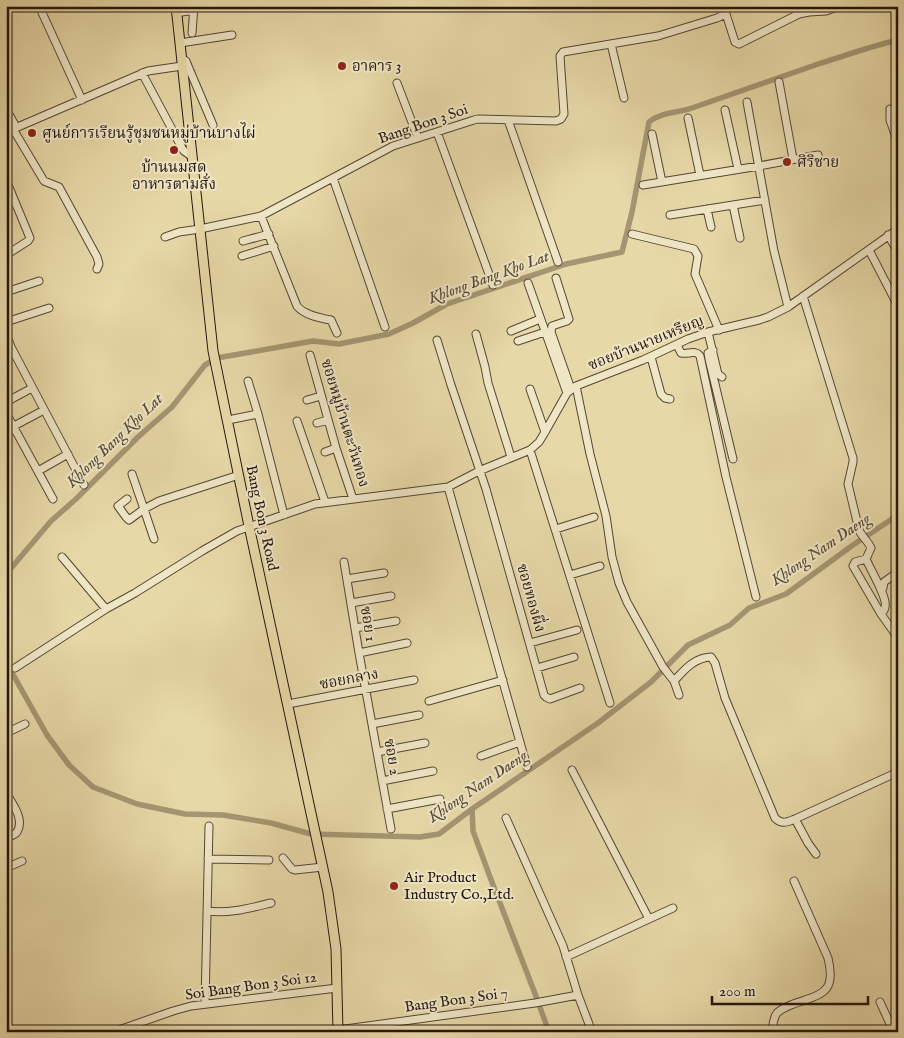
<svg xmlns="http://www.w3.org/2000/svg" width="904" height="1038" font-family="'IM FELL English','Noto Serif Thai',serif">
  <rect width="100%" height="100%" fill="#e7d8a7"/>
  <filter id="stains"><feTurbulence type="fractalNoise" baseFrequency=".004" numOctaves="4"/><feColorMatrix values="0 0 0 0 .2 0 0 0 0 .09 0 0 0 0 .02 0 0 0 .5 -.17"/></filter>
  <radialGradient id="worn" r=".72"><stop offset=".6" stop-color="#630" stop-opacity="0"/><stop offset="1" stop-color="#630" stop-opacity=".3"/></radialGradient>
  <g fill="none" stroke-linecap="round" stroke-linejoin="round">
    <path stroke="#a49673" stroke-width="5.5" d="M 6,572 L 12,567 L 51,521 L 76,499 L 138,437 L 172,407 L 205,365 L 217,358 L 313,341 L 339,344 L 389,334 L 413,323 L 447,304 L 566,264 L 622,252 L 632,212 L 649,122 C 661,112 678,113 692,108 C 735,93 778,78 821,63 C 847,55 872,46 898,40
      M 6,662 L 47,735 L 69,765 L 93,787 L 137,804 L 185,814 L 223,815 L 271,823 L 311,834 L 420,837 L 439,834 L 472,809 L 598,723 L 651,682 L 688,645 L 730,625 L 749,608 L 786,594 L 853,545 L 898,515
      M 472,809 L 473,831 L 490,877 L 534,991 L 549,1032"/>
    <defs>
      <path id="minor" d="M 39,6 L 82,100
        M 724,6 L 726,14
        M 176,13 L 194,10
        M 192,33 L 194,6
        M 180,43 L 232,35
        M 611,44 L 624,98
        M 182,59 L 186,61 L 188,66 L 213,125
        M 142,73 L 182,148 L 184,151 L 191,156
        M 779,82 L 793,159
        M 397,83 L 418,138
        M 747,102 L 774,251 L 788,307
        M 6,109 L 16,127
        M 890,109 L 890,120 L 898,143
        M 725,110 L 738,169
        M 688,118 L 700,175
        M 508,120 L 558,262
        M 13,129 L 44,181 L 59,187 L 97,257 L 99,264 L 97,269
        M 6,132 L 148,71 L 182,66
        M 437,132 L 493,285
        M 652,134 L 662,182
        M 333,178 L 385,327
        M 6,180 L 30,238 L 28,241 L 6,255
        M 643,185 L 759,166 L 818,155
        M 733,205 L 740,238
        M 707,209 L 711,227
        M 670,215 L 765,200
        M 261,216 L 297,306 C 304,315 320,318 331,320 L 337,333
        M 632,234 L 694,249 L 698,256 L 695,274 L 719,330
        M 888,235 L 898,252
        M 165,237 L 179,232 L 200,229 L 261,216 L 393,146 L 474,120 L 478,119 L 556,121 L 561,119 L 564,114 L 560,56 L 563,52 L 658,36 L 717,18 L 726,14 L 734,39 L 735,42 L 739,44 L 799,14 L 809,12 L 826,11 L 839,6
        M 243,241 L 269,234
        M 869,250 L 898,306
        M 242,256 L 274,246
        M 556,278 L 569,319 L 567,321 L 552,326 L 551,332 L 571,389
        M 528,283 L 567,393
        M 6,292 L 39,281
        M 803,296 L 853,458 L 853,462 L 848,484 L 859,530 C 862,537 868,541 871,548 L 866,559 C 870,569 888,598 885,607 C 885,610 883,612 881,614
        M 6,322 L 49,308
        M 511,331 L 540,319
        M 708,332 L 717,370 L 718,374 L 722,377
        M 6,333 L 11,347 L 84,485
        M 476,334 L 485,367 L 488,383 L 511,457
        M 437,340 L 451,385 L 486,489 L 544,695 L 546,697 L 550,699 L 580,688
        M 518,341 L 545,332
        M 677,345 L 681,353 C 688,355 695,349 700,356 L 726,477 L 756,597
        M 713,350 L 708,353 L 709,359 L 733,459
        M 310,355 L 336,448 L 353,499
        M 651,357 L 661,394 L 665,398 L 670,399
        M 248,381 L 258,414 L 284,515
        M 576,386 L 590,454 L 606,516 L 612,557 L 619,583 L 627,602 L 663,667 L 674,681 L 679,695
        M 530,389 L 545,432
        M 307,400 L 321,396
        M 6,402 L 32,388
        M 6,413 L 53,499
        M 228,420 L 258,414
        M 297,421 L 325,502
        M 317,423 L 328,420
        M 14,426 L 44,410
        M 530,450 L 610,703
        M 325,452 L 336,448
        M 38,471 L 68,454
        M 132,474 L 144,509 L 154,539
        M 448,487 L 527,767
        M 127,499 L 118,506 L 126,517 L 129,520 L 144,509 L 159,501 L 239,475
        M 556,529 L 594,517
        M 62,557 L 106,609
        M 866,559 L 855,562 L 853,566 L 881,614 L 898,638
        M 344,562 L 359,653 L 391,829
        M 570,575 L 600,566
        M 347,579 L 384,573
        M 881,590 L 883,588 L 884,582 L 898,572
        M 351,603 L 391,596
        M 355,628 L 396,621
        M 530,643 L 577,630
        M 359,653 L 407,643
        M 15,668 L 106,609 L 135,593 L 202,551 L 237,531 L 315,504 L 448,487 L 479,471 L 530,450 L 539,442 L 545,432 L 567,393 L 576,386 L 643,360 L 688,339 L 708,332 L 759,320 L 768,317 L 788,307 L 898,229
        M 537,668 L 574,657
        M 674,681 C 685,669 694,658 711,657 L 715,663 L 725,698 L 775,818 C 782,825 787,822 795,819 L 898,772
        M 6,688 L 7,688
        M 429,701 L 503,680
        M 288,704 L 414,680
        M 372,724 L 419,715
        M 6,733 L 25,724
        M 377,752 L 425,743
        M 481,756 L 520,742
        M 572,770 L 649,919
        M 382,781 L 433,771
        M 6,793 C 12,803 25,819 17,832 C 15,835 10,836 6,838
        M 387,809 L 440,799
        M 506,818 L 563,946 L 578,995 L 592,1032
        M 795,819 L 808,843 L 816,854
        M 283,858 L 292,869 L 295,870 L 323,867
        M 208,859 L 269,860
        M 6,868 L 22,861
        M 207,911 C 229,914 250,908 271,903
        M 566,957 L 673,908
        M 880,1002 L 891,1026 L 892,1032
        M 205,1004 L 209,826
        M 338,1030 L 535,1003 L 578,995
        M 113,1032 L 173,1011 L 191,1006 L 337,988
        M 772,1032 C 773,1025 773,1018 777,1013 C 781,1009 786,1007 791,1005 C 820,994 837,995 828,958 L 794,881"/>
      <path id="major" d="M 176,6 L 213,351 L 249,526 L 328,892 L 336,949 L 338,1032"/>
    </defs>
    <use href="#minor" stroke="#544634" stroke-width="9"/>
    <use href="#major" stroke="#23160e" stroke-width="11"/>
    <use href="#minor" stroke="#efe6c6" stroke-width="7"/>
    <use href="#major" stroke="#e7d8a7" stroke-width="9"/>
  </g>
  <g fill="#8f2418" stroke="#efe6c6" stroke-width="2">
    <circle cx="342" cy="66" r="5"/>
    <circle cx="32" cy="133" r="5"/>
    <circle cx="174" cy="150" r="5"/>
    <circle cx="787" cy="162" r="5"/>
    <circle cx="394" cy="886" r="5"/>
  </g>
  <g text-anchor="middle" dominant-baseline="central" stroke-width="4" stroke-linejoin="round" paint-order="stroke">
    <g font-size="15" fill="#23160e" stroke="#efe6c6" text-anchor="start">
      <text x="352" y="66">อาคาร 3</text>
      <text x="42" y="133">ศูนย์การเรียนรู้ชุมชนหมู่บ้านบางไผ่</text>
      <text x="797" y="162">ศิริชาย</text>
      <text x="174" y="167" text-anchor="middle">บ้านนมสด<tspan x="174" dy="17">อาหารตามสั่ง</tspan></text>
      <text x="404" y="877">Air Product<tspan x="404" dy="17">Industry Co.,Ltd.</tspan></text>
    </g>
    <g font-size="15" fill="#23160e" stroke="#efe6c6">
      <text transform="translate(423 124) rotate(-19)">Bang Bon 3 Soi</text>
      <text transform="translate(646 343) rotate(-22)">ซอยบ้านนายเหรียญ</text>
      <text transform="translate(345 423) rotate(73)">ซอยหมู่บ้านตะวันทอง</text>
      <text transform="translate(262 518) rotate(78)">Bang Bon 3 Road</text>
      <text transform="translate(531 598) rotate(74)">ซอยทองผึ่ง</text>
      <text transform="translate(368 624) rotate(81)">ซอย 1</text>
      <text transform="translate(349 679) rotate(-11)">ซอยกลาง</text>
      <text transform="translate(392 757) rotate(80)">ซอย 2</text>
      <text transform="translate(251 986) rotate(-8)">Soi Bang Bon 3 Soi 12</text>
      <text transform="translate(456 1000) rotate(-8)">Bang Bon 3 Soi 7</text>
    </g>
    <g font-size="16" font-style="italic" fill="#574936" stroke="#efe6c6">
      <text transform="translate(489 278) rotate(-20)">Khlong Bang Kho Lat</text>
      <text transform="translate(115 441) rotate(-44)">Khlong Bang Kho Lat</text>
      <text transform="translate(821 550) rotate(-34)">Khlong Nam Daeng</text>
      <text transform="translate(478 787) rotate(-34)">Khlong Nam Daeng</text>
    </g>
  </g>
  <rect width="904" height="1038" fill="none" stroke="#e7d8a7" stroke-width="25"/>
  <rect x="8" y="8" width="889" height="1023" fill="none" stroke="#23160e" stroke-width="2.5"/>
  <rect x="12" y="12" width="879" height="1013" fill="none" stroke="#23160e"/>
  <path d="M712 996v8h156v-8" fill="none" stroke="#23160e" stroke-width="2.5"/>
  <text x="719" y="996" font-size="15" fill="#23160e" stroke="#efe6c6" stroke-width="4" paint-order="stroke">200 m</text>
  <rect width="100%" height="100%" filter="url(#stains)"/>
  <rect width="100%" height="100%" fill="url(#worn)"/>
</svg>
